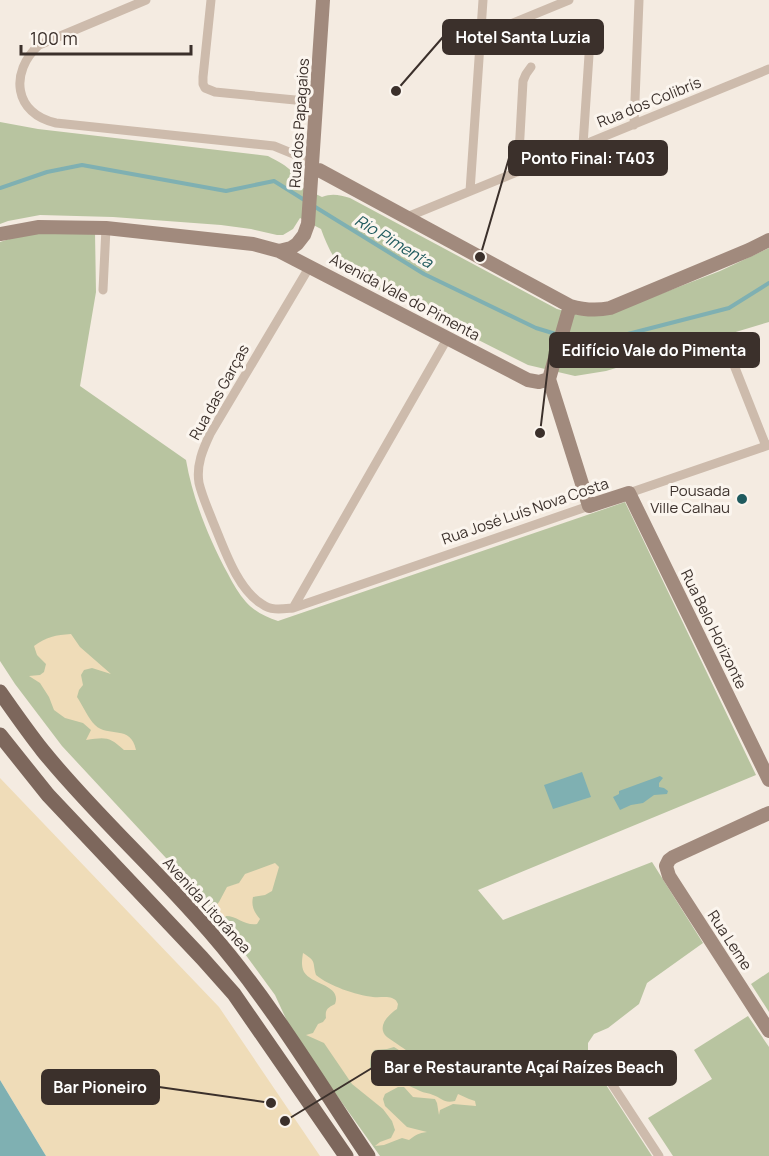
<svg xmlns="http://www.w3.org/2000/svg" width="769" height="1156" font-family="Manrope,sans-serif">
  <rect width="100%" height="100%" fill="#f4ebe1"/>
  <path fill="#b8c4a0" d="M 0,122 L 38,129 L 268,156 C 285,165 295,170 303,188 L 322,197 C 332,193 340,195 350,198 L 557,309 L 579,315 L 594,316 L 616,311 L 720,271 L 769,248 L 769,322 L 606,371 L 575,376 L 528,365 L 346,273 C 334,260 327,246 321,229 L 300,218 L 293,229 L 283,235 L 277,235 L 251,229 L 221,225 L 113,217 L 40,215 L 8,221 L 0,224 Z
    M 95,232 L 96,292 L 80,386 L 186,460 C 193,500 209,539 228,574 C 233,584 239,594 246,602 C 255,612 266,617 278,621 L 625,502 L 756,775 L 478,890 L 503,920 L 652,862 L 703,943 L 647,983 L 639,1004 L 608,1028 L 594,1034 L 588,1043 L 588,1057 L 652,1156 L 380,1156 L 293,1034 L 275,995 L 221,921 L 166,858 L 62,746 L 15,684 L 0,661 L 0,242 L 25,234 Z
    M 769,972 L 769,1012 L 751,984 Z
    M 748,1016 L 769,1047 L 769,1156 L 673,1156 L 648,1118 L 712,1079 L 694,1050 Z"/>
  <path fill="#efdcb8" d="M 71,634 L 80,647 L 111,674 L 92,668 L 84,670 L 81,675 L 83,685 L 79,690 L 77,697 C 83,706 88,718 95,725 C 108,738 131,724 136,750 L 124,750 C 109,736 105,737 86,740 L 91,730 L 83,723 L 65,718 L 54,710 L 49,697 L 40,683 L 29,676 L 40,675 L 44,672 L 46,664 L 37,655 L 34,646 C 46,637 56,635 71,634 Z
    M 0,778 L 219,1007 L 320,1156 L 46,1156 L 0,1080 Z
    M 275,863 L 279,867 L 272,891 L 265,895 L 253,897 C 251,906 254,912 260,919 L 257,924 C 245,926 237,916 226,916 L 223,921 L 213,909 L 219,902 L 227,887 L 239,883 L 245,874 Z
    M 303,953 C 317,962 312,961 316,975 C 329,986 356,995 373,997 C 379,998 386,996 392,998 C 396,1000 396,1000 398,1004 L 397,1009 C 388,1015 376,1027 387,1037 C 391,1040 396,1043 400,1046 C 405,1049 408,1052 413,1054 L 415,1058 L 407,1055 L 394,1047 L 387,1049 L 374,1050 C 370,1057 367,1070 375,1076 C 382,1082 394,1080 402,1083 C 408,1085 414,1088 420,1091 C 424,1093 429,1093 433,1095 C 442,1098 444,1104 455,1101 L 458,1094 L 469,1099 L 475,1101 L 476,1106 L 453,1104 L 440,1110 L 439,1115 L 437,1103 L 435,1099 L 413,1097 L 404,1087 L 398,1087 L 385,1094 L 383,1099 L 385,1106 L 407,1127 L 427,1132 C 418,1133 416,1135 409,1140 L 402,1138 L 384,1145 L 375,1146 L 380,1142 L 391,1138 L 395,1130 L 392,1121 L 383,1109 L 352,1084 L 324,1043 L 306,1035 L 313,1033 L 318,1024 L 323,1022 L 326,1018 C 325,1010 327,1008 335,1004 C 342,985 312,985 304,972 C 301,966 302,960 303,953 Z"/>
  <path fill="#7fb0b2" d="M 582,772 L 591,797 L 553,809 L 544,785 Z
    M 660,776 L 663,778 L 659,783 L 659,787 L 664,788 L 668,791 L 667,794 L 654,795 L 643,803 L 631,805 L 620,810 L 613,797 L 619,794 L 619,791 Z
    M 0,1080 L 46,1156 L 0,1156 Z"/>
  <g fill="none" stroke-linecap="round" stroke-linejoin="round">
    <path stroke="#7fb0b2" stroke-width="4" d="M 0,188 L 47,172 L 82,165 L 226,191 L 274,181 L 306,201
      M 312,205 L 424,274 L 536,328 L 589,344 L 729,308 L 769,283"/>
    <path stroke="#cdbbac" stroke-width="9" d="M 146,0 L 39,45 C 9,72 14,114 56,123 L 274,146 L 296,155 L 316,168
      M 211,0 L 203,77 L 203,84 L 205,88 L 215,92 L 295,100
      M 501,28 L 569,0
      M 634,125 L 639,0
      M 583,145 L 589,55
      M 518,172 L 523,81 L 526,74 L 531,67
      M 470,191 L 483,0
      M 407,217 L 769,69
      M 310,266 L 210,434 C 203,449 196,465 199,483 C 202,496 208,509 213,522 C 224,548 237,589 262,604 C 271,611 282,609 293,608 L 589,506
      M 103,290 L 106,228
      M 730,355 L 766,446
      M 629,493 L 769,445
      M 293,608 L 447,339
      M 606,1075 L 659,1156"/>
    <path stroke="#a18a7d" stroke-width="14" d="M 319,170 L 570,306 C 584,310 596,311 610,308 L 749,250 L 769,240
      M 0,234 L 39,227 L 106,228 L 253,244 L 279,251 L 291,248 L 297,244 L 304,235 L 308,224 L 323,0
      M 279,251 L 528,380 L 539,382 L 549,379
      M 549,379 L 589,506 L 629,493 L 769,780
      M 549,379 L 570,306
      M 769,813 L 673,857 L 669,860 L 666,866 L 669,876 L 769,1031"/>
    <path stroke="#7d675c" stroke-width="15" d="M 0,692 C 14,712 28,732 43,751 C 95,815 157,870 210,932 C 270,1001 317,1080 368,1156
      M 0,735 L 48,795 L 202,958 L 234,994 L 346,1156"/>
  </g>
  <circle fill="#1f5a5e" stroke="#fbf5ee" stroke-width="2" cx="742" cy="499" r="6"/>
  <g text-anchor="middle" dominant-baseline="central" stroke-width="6" stroke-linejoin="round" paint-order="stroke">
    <g font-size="15" fill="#3b302b" stroke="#fbf5ee">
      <text transform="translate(649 102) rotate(-22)">Rua dos Colibrís</text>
      <text transform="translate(299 123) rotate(-86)">Rua dos Papagaios</text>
      <text transform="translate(405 297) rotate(28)">Avenida Vale do Pimenta</text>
      <text transform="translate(219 392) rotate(-61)">Rua das Garças</text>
      <text transform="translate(525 511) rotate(-19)">Rua José Luís Nova Costa</text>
      <text transform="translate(714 629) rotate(64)">Rua Belo Horizonte</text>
      <text transform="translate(207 905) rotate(48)">Avenida Litorânea</text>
      <text transform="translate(730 940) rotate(57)">Rua Leme</text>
    </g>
    <g font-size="15" fill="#3b302b" stroke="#fbf5ee" text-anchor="end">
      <text x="730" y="490">Pousada<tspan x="730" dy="17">Ville Calhau</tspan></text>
    </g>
    <g font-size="16" font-style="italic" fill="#1f5a5e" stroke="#fbf5ee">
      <text transform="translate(394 241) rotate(31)">Rio Pimenta</text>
    </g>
  </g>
  <path fill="none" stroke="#3b302b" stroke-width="2" d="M396 91L443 37M480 257L509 158M540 433L550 350M285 1121L372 1068M271 1103L159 1087"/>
  <g fill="#3b302b" stroke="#fbf5ee" stroke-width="2">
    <circle cx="396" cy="91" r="6"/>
    <circle cx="480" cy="257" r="6"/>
    <circle cx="540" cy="433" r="6"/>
    <circle cx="285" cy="1121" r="6"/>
    <circle cx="271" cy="1103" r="6"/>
  </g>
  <g fill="#3b302b" stroke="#3b302b" stroke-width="2">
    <rect x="443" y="20" width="160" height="34" rx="6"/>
    <rect x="509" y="141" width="158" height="34" rx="6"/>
    <rect x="550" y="333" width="209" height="34" rx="6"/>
    <rect x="372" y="1051" width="304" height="34" rx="6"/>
    <rect x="42" y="1070" width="117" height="34" rx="6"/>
  </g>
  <g font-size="16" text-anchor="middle" font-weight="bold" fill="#fff">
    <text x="523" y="43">Hotel Santa Luzia</text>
    <text x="588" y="164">Ponto Final: T403</text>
    <text x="654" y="356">Edifício Vale do Pimenta</text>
    <text x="524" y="1073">Bar e Restaurante Açaí Raízes Beach</text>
    <text x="100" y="1093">Bar Pioneiro</text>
  </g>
  <path d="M21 45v9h170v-9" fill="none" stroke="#3b302b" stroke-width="3"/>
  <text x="30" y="45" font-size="18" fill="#3b302b" stroke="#fbf5ee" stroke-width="4.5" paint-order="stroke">100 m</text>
</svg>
